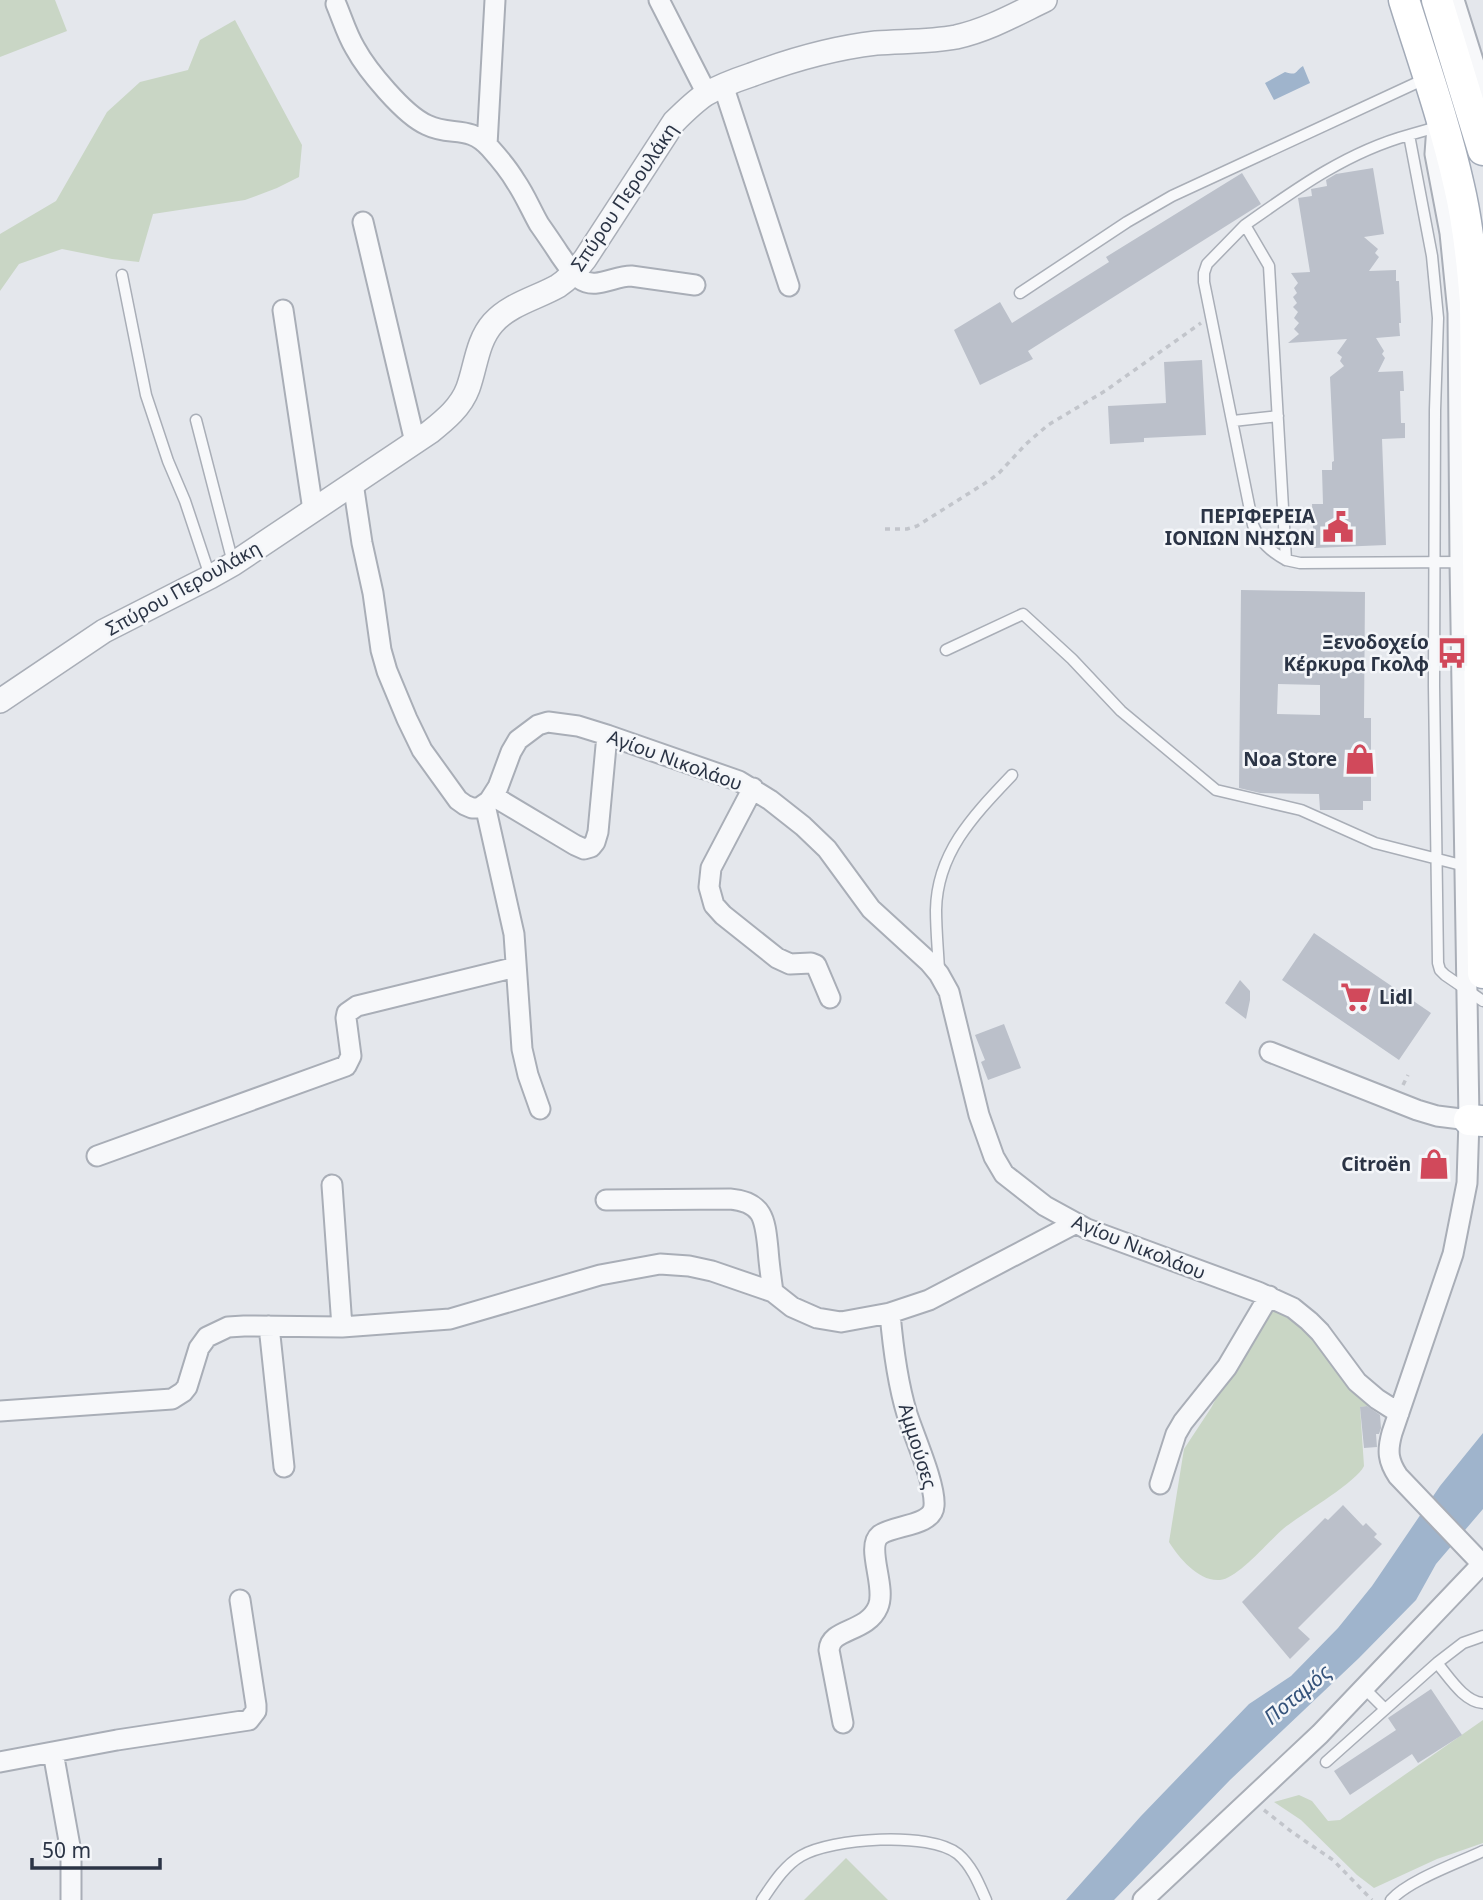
<svg xmlns="http://www.w3.org/2000/svg" width="1483" height="1900" font-family="'Noto Sans',sans-serif">
  <rect width="100%" height="100%" fill="#e4e7ec"/>
  <path fill="#c9d6c5" d="M 0,0 L 55,0 L 67,31 L 0,57 Z
    M 235,20 L 302,145 L 299,177 L 277,188 L 245,200 L 153,214 L 139,262 L 112,259 L 62,249 L 19,264 L 0,291 L 0,234 L 56,201 L 107,112 L 140,82 L 188,70 L 200,40 Z
    M 1271,1303 L 1299,1321 L 1371,1406 L 1360,1407 L 1364,1466 C 1356,1483 1301,1514 1283,1529 C 1268,1542 1237,1579 1220,1580 C 1199,1582 1179,1558 1169,1542 L 1184,1449 L 1211,1408 L 1249,1337 Z
    M 1483,1720 L 1483,1843 L 1437,1859 L 1374,1888 L 1357,1875 L 1301,1820 L 1274,1802 L 1299,1795 L 1312,1801 L 1328,1821 L 1340,1820 Z
    M 846,1858 L 888,1900 L 804,1900 Z"/>
  <path fill="#9fb4cc" d="M 1303,66 L 1310,83 L 1274,100 L 1265,83 L 1285,72 C 1298,76 1294,72 1303,66 Z
    M 1483,1433 L 1483,1509 L 1436,1564 L 1416,1600 L 1359,1658 L 1230,1780 L 1114,1900 L 1066,1900 L 1141,1816 L 1249,1704 L 1291,1676 L 1338,1628 L 1372,1586 L 1440,1486 Z"/>
  <path fill="#bbc0ca" fill-rule="evenodd" d="M 1373,168 L 1384,234 L 1364,237 L 1378,249 L 1375,253 L 1379,257 L 1369,271 L 1396,270 L 1396,281 L 1399,281 L 1401,323 L 1399,323 L 1400,336 L 1376,338 L 1384,351 L 1382,354 L 1385,358 L 1378,372 L 1403,371 L 1404,391 L 1400,391 L 1401,423 L 1405,423 L 1405,438 L 1382,439 L 1386,545 L 1314,548 L 1312,504 L 1323,504 L 1322,470 L 1332,470 L 1332,462 L 1334,461 L 1330,377 L 1344,366 L 1340,361 L 1342,357 L 1337,353 L 1347,339 L 1288,343 L 1299,334 L 1294,329 L 1299,323 L 1294,318 L 1298,312 L 1293,307 L 1297,303 L 1293,297 L 1297,293 L 1294,288 L 1298,283 L 1291,273 L 1310,272 L 1298,198 L 1312,196 L 1311,189 L 1327,186 L 1326,180 L 1336,174 Z
    M 1242,173 L 1261,204 L 1028,351 L 1033,359 L 980,385 L 954,330 L 1000,302 L 1012,323 L 1109,262 L 1106,257 Z
    M 1202,360 L 1206,435 L 1144,438 L 1144,442 L 1110,444 L 1108,406 L 1166,403 L 1164,362 Z
    M 1241,590 L 1365,592 L 1364,718 L 1371,718 L 1371,801 L 1363,801 L 1363,810 L 1320,810 L 1319,794 L 1260,793 L 1239,788 ZM 1278,684 L 1320,685 L 1320,715 L 1277,714 Z
    M 1314,933 L 1431,1013 L 1399,1060 L 1282,980 Z
    M 1240,980 L 1250,991 L 1250,1000 L 1246,1019 L 1225,1003 Z
    M 1004,1024 L 1021,1068 L 988,1080 L 981,1062 L 985,1060 L 975,1035 Z
    M 1367,1406 L 1380,1415 L 1381,1428 L 1379,1434 L 1376,1434 L 1377,1447 L 1364,1448 L 1360,1407 Z
    M 1343,1505 L 1363,1526 L 1366,1523 L 1377,1534 L 1374,1537 L 1382,1544 L 1298,1628 L 1310,1639 L 1290,1659 L 1242,1602 L 1325,1518 L 1328,1520 Z
    M 1431,1689 L 1462,1735 L 1418,1763 L 1412,1754 L 1350,1795 L 1334,1771 L 1396,1730 L 1388,1718 Z"/>
  <g fill="none" stroke-linecap="round" stroke-linejoin="round">
    <defs>
      <path id="service" d="M 1437,127 L 1409,135 L 1432,256 L 1438,318 L 1435,410 L 1434,686 L 1438,963 L 1440,970 L 1445,975 L 1483,1001
        M 1409,135 C 1347,152 1296,189 1245,225 L 1269,266 L 1286,560 L 1300,563 L 1460,562 L 1461,564
        M 1245,225 L 1207,264 L 1204,273 L 1204,282 L 1253,525 C 1261,543 1270,551 1286,560
        M 122,275 L 146,395 L 168,461 L 185,501 L 210,576
        M 1020,293 L 1127,222 L 1172,196 L 1427,78
        M 196,420 L 233,563
        M 1233,421 L 1278,416
        M 946,650 L 1023,614 L 1072,659 L 1121,711 L 1216,790 L 1301,810 L 1375,843 L 1465,866
        M 939,970 C 938,950 936,930 936,910 C 937,852 975,814 1012,775
        M 1437,1663 L 1463,1643 L 1483,1636
        M 1364,1688 L 1385,1709
        M 1326,1762 L 1437,1663 C 1449,1677 1464,1702 1483,1703
        M 762,1900 C 773,1884 784,1866 801,1856 C 831,1838 930,1831 958,1854 C 972,1866 979,1884 986,1900
        M 1391,1900 C 1409,1880 1458,1863 1483,1851"/>
      <path id="minor" d="M 659,0 L 707,94
        M 1454,0 L 1483,92
        M 336,4 C 342,18 347,35 355,48 C 367,70 404,115 427,125 C 451,137 469,124 490,148 C 499,158 509,170 516,182 C 525,195 531,210 539,224 C 546,234 553,244 560,255 C 566,263 571,273 580,279 C 595,290 614,276 631,276 L 695,285
        M 723,85 L 789,286
        M 1437,126 L 1435,154 L 1450,233 L 1458,313 L 1460,562 L 1469,1120 L 1467,1183 L 1453,1254 L 1392,1433 C 1387,1451 1388,1461 1398,1476 L 1483,1565
        M 487,145 L 495,0
        M 363,222 L 415,442
        M 283,310 L 313,510
        M 353,483 L 362,543 L 373,593 L 381,650 L 387,671 L 407,719 L 422,750 L 458,800 L 465,805 L 472,808 L 479,808 L 489,801 L 498,787 L 511,752 L 518,740 L 538,725 L 548,722 L 578,726 L 607,735 L 739,781 L 770,800 L 803,826 L 827,849 L 871,909 L 929,962 L 939,974 L 949,992 L 979,1115 L 994,1157 L 1004,1174 L 1045,1206 L 1087,1229 L 1258,1292 L 1293,1308 L 1309,1321 L 1320,1332 L 1357,1382 L 1377,1399 L 1399,1413
        M 753,788 L 711,868 L 709,887 L 714,905 L 723,915 L 777,958 L 790,964 L 811,963 L 816,965 L 830,998
        M 493,796 L 575,845 L 584,849 L 591,847 L 595,842 L 598,832 L 607,735
        M 485,805 L 514,934 L 522,1049 L 528,1075 L 540,1109
        M 1270,1052 L 1417,1110 L 1437,1116 L 1469,1120
        M 97,1156 L 346,1066 L 351,1056 L 346,1018 L 347,1013 L 357,1006 L 516,967
        M 332,1185 L 342,1327
        M 606,1200 L 730,1199 C 764,1202 765,1220 768,1249 C 769,1263 771,1278 773,1292 L 792,1307 L 817,1318 L 841,1322 L 890,1313 L 929,1300 L 1076,1223
        M 269,1326 L 284,1467
        M 0,1411 L 172,1399 L 183,1392 L 187,1387 L 199,1348 L 207,1337 L 228,1327 L 244,1326 L 342,1327 L 450,1319 L 600,1275 L 660,1264 L 689,1266 L 712,1271 L 773,1292
        M 1160,1484 L 1176,1434 L 1183,1422 L 1227,1367 L 1269,1296
        M 843,1723 L 829,1650 C 830,1628 867,1633 878,1607 C 887,1587 865,1547 880,1535 C 893,1525 933,1526 934,1506 C 936,1485 914,1436 907,1414 C 897,1381 893,1348 890,1313
        M 53,1752 L 71,1852 L 71,1900
        M 0,1762 L 117,1740 L 249,1720 L 256,1711 L 256,1705 L 240,1600
        M 1143,1900 L 1320,1734 L 1482,1564"/>
      <path id="tertiary" d="M 0,701 L 104,631 L 210,577 L 233,564 L 430,432 C 445,420 461,407 468,388 C 476,366 477,341 493,323 C 510,304 537,298 558,286 C 569,279 577,269 585,259 L 674,122 C 684,112 694,102 706,94 C 720,86 736,80 751,75 C 791,60 833,48 876,43 C 902,41 930,42 956,37 C 988,30 1016,14 1045,0"/>
      <path id="primary" d="M 1404,0 C 1423,61 1445,123 1459,186 C 1468,224 1472,263 1475,303 L 1483,973
        M 1437,0 L 1483,150
        M 1469,1120 L 1483,1121"/>
    </defs>
    <use href="#service" stroke="#a9aeb7" stroke-width="13"/>
    <use href="#minor" stroke="#a9aeb7" stroke-width="23"/>
    <use href="#tertiary" stroke="#a9aeb7" stroke-width="26"/>
    <use href="#primary" stroke="#a3abb8" stroke-width="33"/>
    <path stroke="#c2c5cb" stroke-width="3.5" stroke-dasharray="5 5" stroke-linecap="butt" d="M 885,529 L 907,529 L 917,526 L 990,480 L 999,473 L 1026,444 L 1048,425 L 1105,391 L 1201,323
      M 1403,1085 L 1408,1075
      M 1264,1810 L 1292,1832 L 1333,1860 L 1372,1900"/>
    <use href="#service" stroke="#f7f8fa" stroke-width="10"/>
    <use href="#minor" stroke="#f7f8fa" stroke-width="19"/>
    <use href="#tertiary" stroke="#f7f8fa" stroke-width="23"/>
    <use href="#primary" stroke="#fff" stroke-width="30"/>
  </g>
  <defs>
    <symbol id="civic-bare" viewBox="-9 -9 18 18"><path d="M-.6-6.5H3V-4.5H.6V-3L4-1V1h2V6H-6V1h2V-1L-.6-3ZM-1.2 2.5V6h2.4V2.5Z" fill="#d1495b" stroke="#f4f6f9" stroke-width="2.5" paint-order="stroke"/></symbol>
    <symbol id="bus-bare" viewBox="-9 -9 18 18"><path d="M-5-6H5V4H4V6H2V4H-2V6H-4V4H-5ZM-3.5-4V0h7V-4ZM-3.5 1.2v1.5H-2V1.2ZM2 1.2v1.5H3.5V1.2Z" fill="#d1495b" stroke="#f4f6f9" stroke-width="2.5" paint-order="stroke"/></symbol>
    <symbol id="shop-bare" viewBox="-9 -9 18 18"><path d="M-5-2.5h2.3a2.7 3.5 0 0 1 5.4 0H5L5.5 6h-11ZM-1.5-2.5h3a1.5 2.3 0 0 0-3 0Z" fill="#d1495b" stroke="#f4f6f9" stroke-width="2.5" paint-order="stroke"/></symbol>
    <symbol id="supermarket-bare" viewBox="-9 -9 18 18"><path d="M-6-5.5h2.5l.6 2H6L4.5 2H-2.5L-4.4-4H-6ZM-1.5 3.2a1.3 1.3 0 1 0 .1 0ZM3 3.2a1.3 1.3 0 1 0 .1 0Z" fill="#d1495b" stroke="#f4f6f9" stroke-width="2.5" paint-order="stroke"/></symbol>
  </defs>
  <g fill-rule="evenodd">
    <use href="#civic-bare" x="1316" y="505" width="44" height="44"/>
    <use href="#bus-bare" x="1430" y="631" width="44" height="44"/>
    <use href="#shop-bare" x="1338" y="737" width="44" height="44"/>
    <use href="#supermarket-bare" x="1334" y="975" width="44" height="44"/>
    <use href="#shop-bare" x="1412" y="1142" width="44" height="44"/>
  </g>
  <g text-anchor="middle" dominant-baseline="central" stroke-width="5" stroke-linejoin="round" paint-order="stroke">
    <g font-size="19" fill="#2b3445" stroke="#f4f6f9">
      <text transform="translate(624 197) rotate(-56)">Σπύρου Περουλάκη</text>
      <text transform="translate(183 588) rotate(-29)">Σπύρου Περουλάκη</text>
      <text transform="translate(675 760) rotate(20)">Αγίου Νικολάου</text>
      <text transform="translate(1139 1247) rotate(22)">Αγίου Νικολάου</text>
      <text transform="translate(918 1446) rotate(73)">Αμμούσες</text>
    </g>
    <g font-size="19" font-weight="bold" fill="#2b3445" stroke="#f4f6f9" text-anchor="end">
      <text x="1315" y="516">ΠΕΡΙΦΕΡΕΙΑ<tspan x="1315" dy="22">ΙΟΝΙΩΝ ΝΗΣΩΝ</tspan></text>
      <text x="1429" y="642">Ξενοδοχείο<tspan x="1429" dy="22">Κέρκυρα Γκολφ</tspan></text>
      <text x="1337" y="759">Noa Store</text>
      <text x="1379" y="997" text-anchor="start">Lidl</text>
      <text x="1411" y="1164">Citroën</text>
    </g>
    <g font-size="21" font-style="italic" fill="#34527a" stroke="#f4f6f9">
      <text transform="translate(1297 1694) rotate(-40)">Ποταμός</text>
    </g>
  </g>
  <path d="M32 1858v10h128v-10" fill="none" stroke="#2b3445" stroke-width="3.5"/>
  <text x="42" y="1858" font-size="21" fill="#2b3445" stroke="#f4f6f9" stroke-width="5" paint-order="stroke">50 m</text>
</svg>
